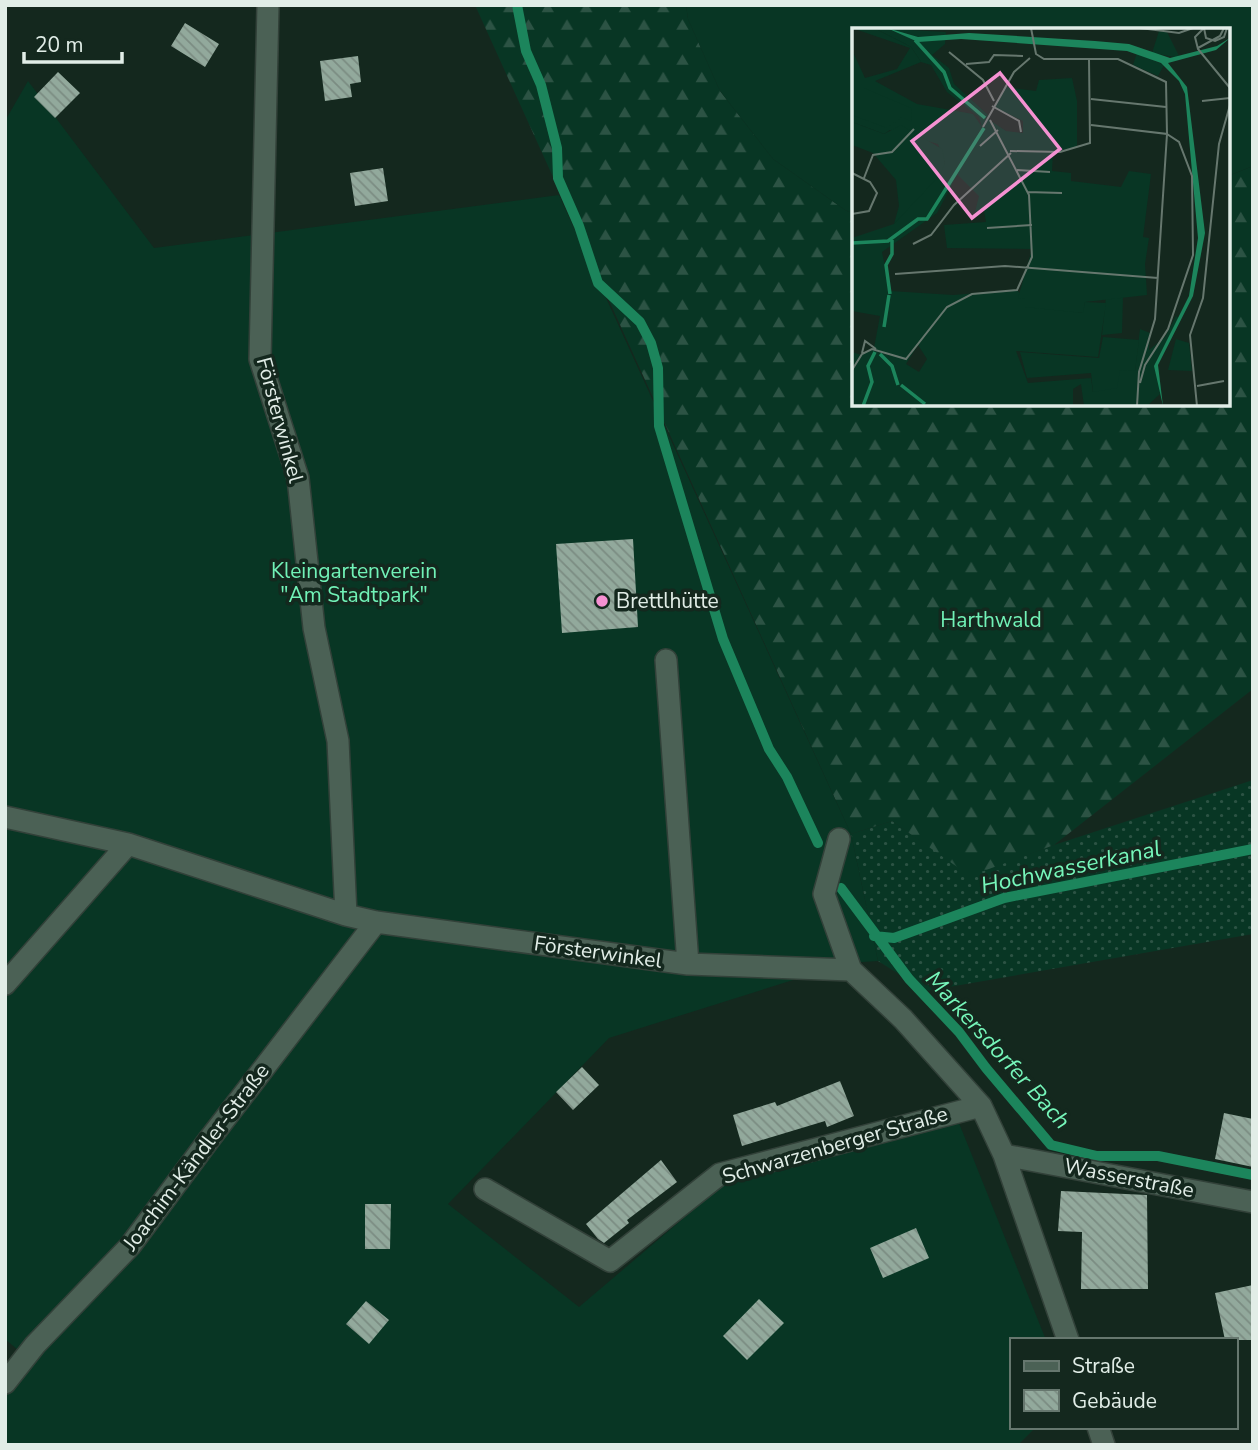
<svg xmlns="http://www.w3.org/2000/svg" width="1258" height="1450" font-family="'Nunito Sans',sans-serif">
  <defs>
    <pattern id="grass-dots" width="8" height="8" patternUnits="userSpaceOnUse" patternTransform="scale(1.75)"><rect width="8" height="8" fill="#083624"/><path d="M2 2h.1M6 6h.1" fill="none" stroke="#2c5344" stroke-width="1.8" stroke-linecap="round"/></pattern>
    <pattern id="forest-firs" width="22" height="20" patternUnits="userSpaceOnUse" patternTransform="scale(1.75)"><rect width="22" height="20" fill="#083624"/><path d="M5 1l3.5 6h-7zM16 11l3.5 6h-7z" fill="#2c5344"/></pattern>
    <pattern id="building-back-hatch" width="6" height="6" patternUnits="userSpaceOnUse" patternTransform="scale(1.75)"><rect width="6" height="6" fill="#92a99c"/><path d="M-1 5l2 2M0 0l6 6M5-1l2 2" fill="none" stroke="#7b8c82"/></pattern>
  </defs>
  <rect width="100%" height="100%" fill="#14281e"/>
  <path fill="url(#grass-dots)" d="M 1253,780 L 1253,934 L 926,991 L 878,961 L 851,834 L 892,821 L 970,875 L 1054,845 Z"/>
  <path fill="url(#forest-firs)" d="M 475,5 L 686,5 L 688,19 L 720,91 L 773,159 L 845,210 L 854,214 L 854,404 L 1228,404 L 1228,176 L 1253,166 L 1253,689 L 1054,845 L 970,876 L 892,821 L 851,834 Z"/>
  <path fill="#083624" d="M 686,5 L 1253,5 L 1253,166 L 1228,176 L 1228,30 L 854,30 L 854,214 L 845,210 L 773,159 L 720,91 L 688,19 Z
    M 28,81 L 154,248 L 559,195 L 851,834 L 878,961 L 847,963 L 609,1038 L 448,1204 L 579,1307 L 725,1183 L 957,1118 L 1046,1340 L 1011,1340 L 1011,1427 L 1036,1427 L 1018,1445 L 5,1445 L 5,1382 L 25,1356 L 5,1339 L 5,121 Z"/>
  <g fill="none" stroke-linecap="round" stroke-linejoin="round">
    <path stroke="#1c855c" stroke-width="10" d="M 517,5 L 526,51 L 541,85 L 557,148 L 558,178 L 579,226 L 598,283 L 640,322 L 651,343 L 658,368 L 659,426 L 723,639 L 769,749 L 787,777 L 818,843
      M 841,888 L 909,979 L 959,1032 L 986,1068 L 1051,1145 L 1097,1156 L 1158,1156 L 1253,1175
      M 874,936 L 894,938 L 1004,898 L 1253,849"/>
  </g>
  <path fill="url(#building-back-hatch)" d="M 185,23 L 219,44 L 205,67 L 171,46 Z
    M 358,56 L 361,82 L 350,84 L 352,97 L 325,101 L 320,61 Z
    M 58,72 L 80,93 L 55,118 L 34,97 Z
    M 383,168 L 388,201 L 355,206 L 350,173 Z
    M 633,539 L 638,627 L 562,633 L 556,544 Z
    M 582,1067 L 599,1085 L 573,1110 L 556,1092 Z
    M 840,1081 L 854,1116 L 827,1127 L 825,1121 L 742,1146 L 733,1115 L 775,1102 L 777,1106 Z
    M 1224,1113 L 1253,1119 L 1253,1167 L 1215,1159 Z
    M 661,1160 L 677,1182 L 627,1220 L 629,1223 L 604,1243 L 598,1239 L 586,1224 Z
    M 1061,1191 L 1147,1195 L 1148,1289 L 1081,1289 L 1082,1232 L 1058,1231 Z
    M 365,1204 L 391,1204 L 390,1249 L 365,1249 Z
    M 916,1228 L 929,1258 L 883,1278 L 870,1248 Z
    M 1253,1285 L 1253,1340 L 1225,1340 L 1215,1293 Z
    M 759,1299 L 784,1323 L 747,1360 L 723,1336 Z
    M 366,1301 L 389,1320 L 369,1344 L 346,1324 Z"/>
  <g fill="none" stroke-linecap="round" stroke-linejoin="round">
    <defs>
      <path id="minor" d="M 268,5 L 260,359 L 298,478 L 314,628 L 338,741 L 346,915
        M 666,660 L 688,964
        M 5,817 L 128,844 L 346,915 L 376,922 L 688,964 L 851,970
        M 839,839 L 824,894 L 851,970 L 903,1019 L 981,1106 L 1004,1155 L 1068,1340
        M 5,984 L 128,844
        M 1004,1155 L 1253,1202
        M 485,1189 L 610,1261 L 720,1174 L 981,1106
        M 5,1383 L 35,1345 L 130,1246 L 211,1137 L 376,922
        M 1098,1427 L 1104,1445"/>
    </defs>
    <use href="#minor" stroke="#324139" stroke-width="24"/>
    <use href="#minor" stroke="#4b6155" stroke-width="21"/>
  </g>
  <circle fill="#f591d2" stroke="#14281e" stroke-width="2.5" cx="602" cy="601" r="7"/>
  <g text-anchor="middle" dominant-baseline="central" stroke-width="7" stroke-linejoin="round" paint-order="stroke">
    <g font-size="21" fill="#e1ede7" stroke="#14281e">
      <text transform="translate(280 420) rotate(75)">Försterwinkel</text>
      <text transform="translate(598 952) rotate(8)">Försterwinkel</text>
      <text transform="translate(835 1145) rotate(-16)">Schwarzenberger Straße</text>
      <text transform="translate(196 1157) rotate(-53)">Joachim-Kändler-Straße</text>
      <text transform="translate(1129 1178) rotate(11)">Wasserstraße</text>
    </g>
    <g font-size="21" fill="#71f2b7" stroke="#14281e">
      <text x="354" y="571">Kleingartenverein<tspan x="354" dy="24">"Am Stadtpark"</tspan></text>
      <text x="991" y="620">Harthwald</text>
    </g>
    <g font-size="21" fill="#e1ede7" stroke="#14281e" text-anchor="start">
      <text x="616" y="601">Brettlhütte</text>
    </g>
    <g font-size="23" font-style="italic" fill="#76f6ba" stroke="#14281e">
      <text transform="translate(1071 867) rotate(-12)">Hochwasserkanal</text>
      <text transform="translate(998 1050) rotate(48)">Markersdorfer Bach</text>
    </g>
  </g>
  <g transform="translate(852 28)">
    <rect width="378" height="378" fill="#14281e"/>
    <path d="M 22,0 L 94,4 L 93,16 L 80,27 L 97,40 L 102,56 L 136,87 L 130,99 L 127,89 L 95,64 L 79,37 L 69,34 L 59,19 ZM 307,3 L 315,4 L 328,30 L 300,25 ZM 285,25 L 312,37 L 306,48 L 281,37 ZM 271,268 L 270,305 L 250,307 L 254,269 Z" fill="#083624"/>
    <path d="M 0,0 L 22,0 L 59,19 L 69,34 L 23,53 L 65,76 L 121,86 L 130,99 L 85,185 L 30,224 L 38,263 L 101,267 L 165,262 L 173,271 L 230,285 L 233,274 L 254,275 L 246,329 L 164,323 L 176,355 L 239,350 L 241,364 L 268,342 L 283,342 L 288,301 L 298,305 L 297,322 L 313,309 L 324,288 L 327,290 L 304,333 L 308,366 L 295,378 L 232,378 L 229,356 L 221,361 L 221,378 L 0,378 L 0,324 L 9,327 L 22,320 L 28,288 L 0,283 L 0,210 L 42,196 L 93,135 L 86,116 L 38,102 L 32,106 L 0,94 L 0,22 L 13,50 L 45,41 L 58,20 ZM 66,317 L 75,331 L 67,344 L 54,336 ZM 324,311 L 337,315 L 340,343 L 316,342 Z" fill="#083624" fill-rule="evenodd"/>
    <path d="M 0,42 L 12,60 L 59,80 L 60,94 L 50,89 L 35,100 L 0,87 Z" fill="#083624"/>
    <path d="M 220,50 L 225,73 L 225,119 L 201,124 L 200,143 L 219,145 L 219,153 L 269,159 L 277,143 L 299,146 L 291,209 L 297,210 L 293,236 L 295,267 L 233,274 L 231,285 L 173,279 L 173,271 L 166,270 L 180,221 L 95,220 L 92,197 L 134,194 L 132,183 L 123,184 L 127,168 L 105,146 L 136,91 L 154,103 L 171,105 L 171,93 L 142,79 L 153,59 L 184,63 L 187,52 ZM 0,94 L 32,106 L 49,97 L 90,121 L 93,135 L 88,147 L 42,196 L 47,178 L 44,152 L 21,125 L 0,117 ZM 251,309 L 287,312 L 283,343 L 268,342 L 265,360 L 241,364 L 239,345 L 175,350 L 168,324 L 247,330 Z" fill="#083624"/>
    <path d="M 35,0 L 66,9 L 117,5 L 243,13 L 277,16 L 318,30 L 365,18 L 378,10 L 364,22 L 316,35 L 335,59 L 353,205 L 341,268 L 306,337 L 311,378 L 302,338 L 337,268 L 346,210 L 333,66 L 327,53 L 309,35 L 275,23 L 109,11 L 66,14 Z" fill="#1c855c"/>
    <path fill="none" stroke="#1c855c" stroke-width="3.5" d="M 63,12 L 92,44 L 98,60 L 133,90M 0,215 L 36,213 L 66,191 L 75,191 L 132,100M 38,266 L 34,237 L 40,226 L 40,212M 32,299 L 37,267M 28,326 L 40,338 L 46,357M 49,357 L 73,376M 11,378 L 20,354 L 16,338 L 23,324"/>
    <path fill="none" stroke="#66776e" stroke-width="2" d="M 179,0 L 184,26 L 192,31 L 266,31 L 314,54 L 315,106 L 327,114 L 340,148 L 341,227 L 316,301 L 293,337 L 288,355M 288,0 L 327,5 L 341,0M 352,0 L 343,9 L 346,21 L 378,60M 352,0 L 354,10 L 363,13 L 372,9 L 375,0M 346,20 L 368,8 L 372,0M 97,24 L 131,52 L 142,73M 114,36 L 137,34 L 142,27 L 171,28M 239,71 L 314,79M 350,73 L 378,70M 140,78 L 167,93 L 169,104M 239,97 L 315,106 L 303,291 L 287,344 L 285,378M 131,99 L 162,44 L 178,30M 128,118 L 146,102M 158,123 L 208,124 L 238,115 L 237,31M 165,142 L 198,144M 0,145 L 18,154 L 25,165 L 17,183 L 0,186M 12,150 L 21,127 L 40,124 L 62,101M 175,164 L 210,165M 135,200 L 180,197M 61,216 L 79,207 L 102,177 L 159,125M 43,246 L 153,238 L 306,250M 10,325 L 13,313 L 24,321M 0,342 L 10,326 L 20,321 L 54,331 L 95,279 L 120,266 L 165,262 L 180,229 L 177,167 L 138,92M 345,358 L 372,353M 345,378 L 338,307 L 351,270 L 367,116 L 378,77"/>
    <path fill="#f591d2" fill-opacity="0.15" stroke="#f591d2" stroke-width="3.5" d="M 148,45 L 208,121 L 120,190 L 60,113 Z"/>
    <rect width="378" height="378" fill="none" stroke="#e1ede7" stroke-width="3.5"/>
  </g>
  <rect width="1258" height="1450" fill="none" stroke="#e1ede7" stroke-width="14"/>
  <rect x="1010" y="1338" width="228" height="91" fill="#14281e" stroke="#66776e" stroke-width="2"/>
  <rect x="1024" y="1361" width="35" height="10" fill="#4b6155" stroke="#66776e" stroke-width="2"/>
  <text x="1072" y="1373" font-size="21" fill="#e1ede7">Straße</text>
  <rect x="1024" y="1390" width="35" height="21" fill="url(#building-back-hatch)" stroke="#66776e" stroke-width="2"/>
  <text x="1072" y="1408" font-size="21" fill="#e1ede7">Gebäude</text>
  <path d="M24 52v10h98v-10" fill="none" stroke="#e1ede7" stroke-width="3.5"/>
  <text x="35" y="52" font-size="21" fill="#e1ede7" stroke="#14281e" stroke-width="5" paint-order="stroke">20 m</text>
</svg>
